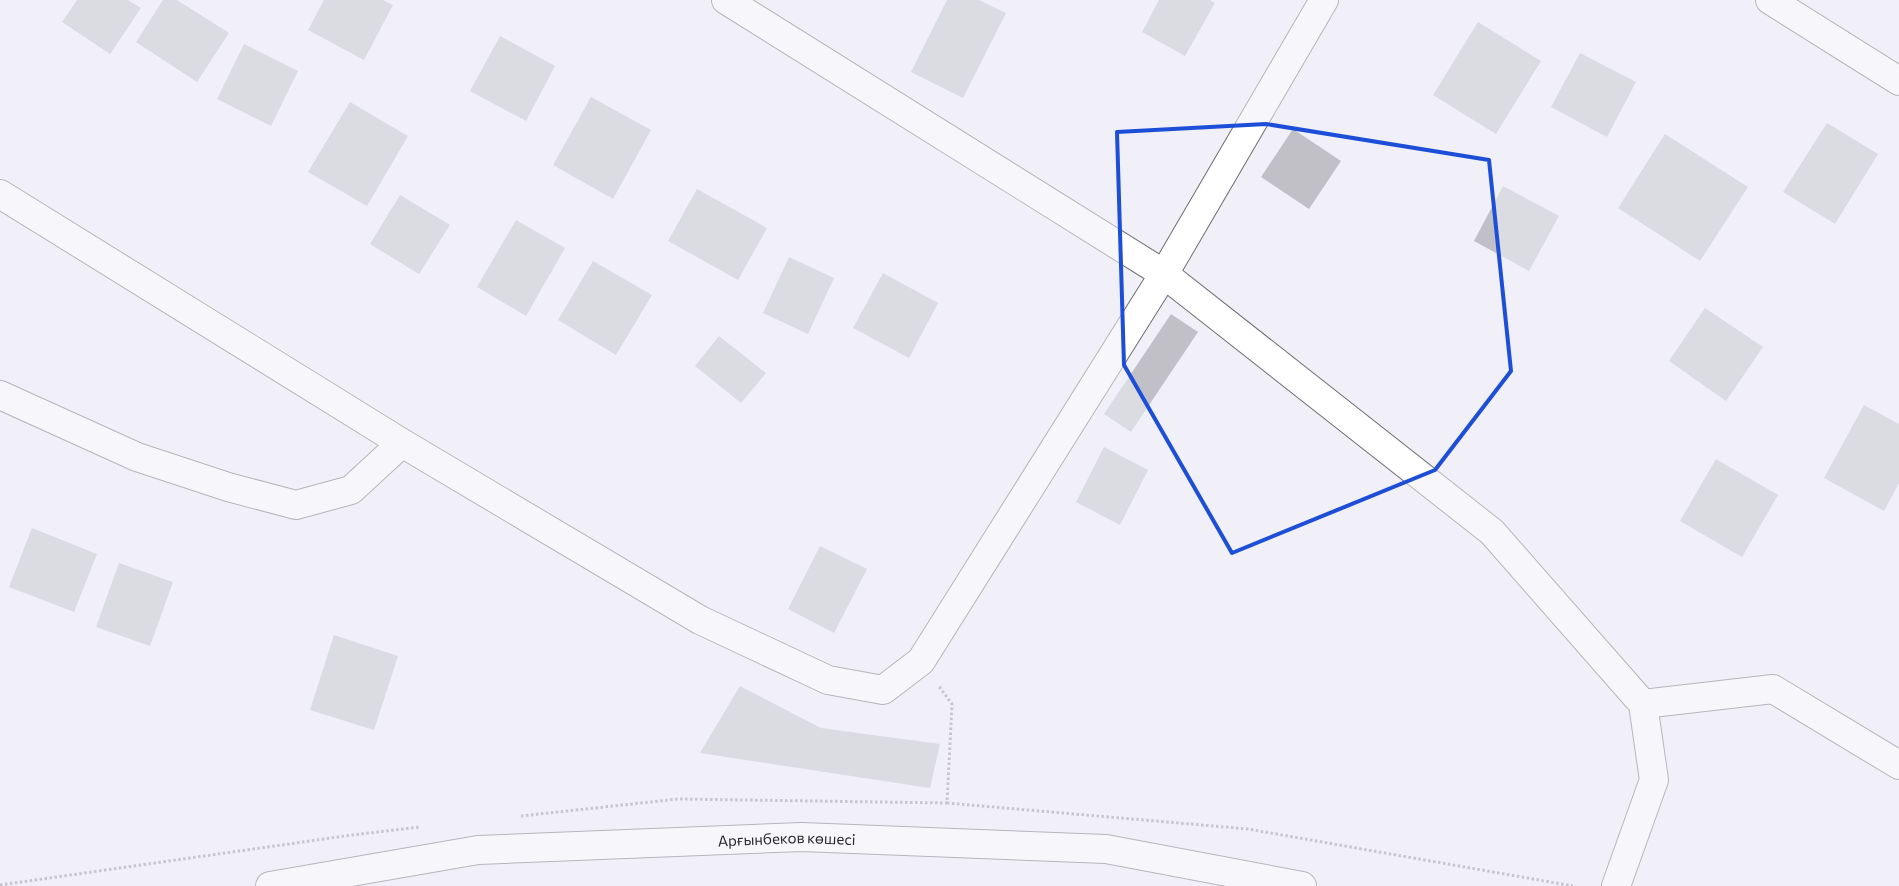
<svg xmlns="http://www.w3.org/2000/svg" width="1899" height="886" font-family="Commissioner,sans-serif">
  <rect width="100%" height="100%" fill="#f1f0f8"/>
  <path fill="#c1c0c7" d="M 77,0 L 128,0 L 141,8 L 110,54 L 62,22 Z
    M 163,0 L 177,0 L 229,33 L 197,82 L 136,42 Z
    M 324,0 L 383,0 L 393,5 L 364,60 L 308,30 Z
    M 947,0 L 979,0 L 1006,13 L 963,98 L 911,72 Z
    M 1159,0 L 1210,0 L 1215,3 L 1185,56 L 1142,32 Z
    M 1478,22 L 1541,61 L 1496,134 L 1433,95 Z
    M 500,36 L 555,66 L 526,121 L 470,91 Z
    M 244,44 L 298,71 L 271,126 L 217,99 Z
    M 1580,53 L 1636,82 L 1607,137 L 1551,107 Z
    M 591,97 L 651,130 L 613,199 L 553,165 Z
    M 350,102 L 408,136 L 367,206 L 308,172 Z
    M 1827,123 L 1878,154 L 1835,224 L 1783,192 Z
    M 1293,129 L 1341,161 L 1309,209 L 1261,177 Z
    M 1665,134 L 1748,187 L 1700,261 L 1618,208 Z
    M 1503,186 L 1559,216 L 1529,271 L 1474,241 Z
    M 697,189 L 767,228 L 738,280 L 668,241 Z
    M 400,195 L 450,225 L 419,274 L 370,244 Z
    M 516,220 L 565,248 L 526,316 L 477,287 Z
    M 789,257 L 834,278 L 808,334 L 763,313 Z
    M 593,261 L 652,295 L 616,355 L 558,320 Z
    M 883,273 L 938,303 L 909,358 L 853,328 Z
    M 1705,308 L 1763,347 L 1726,401 L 1669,361 Z
    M 1171,314 L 1198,332 L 1131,432 L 1104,414 Z
    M 719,336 L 766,373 L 741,403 L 695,366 Z
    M 1864,405 L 1899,424 L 1899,483 L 1884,511 L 1824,478 Z
    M 1104,447 L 1148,470 L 1120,525 L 1076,502 Z
    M 1716,459 L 1778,495 L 1742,557 L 1680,521 Z
    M 32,528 L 97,554 L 74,612 L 9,587 Z
    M 820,546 L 867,569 L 834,633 L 788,609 Z
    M 119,563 L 173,582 L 150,646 L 96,627 Z
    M 334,635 L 398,656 L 374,730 L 310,710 Z
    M 740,686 L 821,728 L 940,744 L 930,788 L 700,753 Z"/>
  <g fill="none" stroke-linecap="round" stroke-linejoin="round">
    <defs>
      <path id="minor" d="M 726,0 L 1164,274 L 1492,532 L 1643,704 L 1654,780 L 1616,886
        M 1770,0 L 1899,81
        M 0,194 L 402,443 L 700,620 L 828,680 L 883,690 L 921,661 L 1164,274 L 1324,0
        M 0,395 L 137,457 L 228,487 L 296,505 L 351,490 L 402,443
        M 1643,704 L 1773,689 L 1899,765"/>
      <g id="major">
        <path id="s1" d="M 270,886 L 478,850 L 802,837 L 1106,849 L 1302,886"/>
      </g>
    </defs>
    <use href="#minor" stroke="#6f6e75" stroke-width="30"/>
    <use href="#major" stroke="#6f6e75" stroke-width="30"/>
    <path stroke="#949398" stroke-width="3" stroke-dasharray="2.5 2.5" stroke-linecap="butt" d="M 947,803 L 1248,829 L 1573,886
      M 521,816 L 678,799 L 947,803 L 952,704 L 938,685
      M 0,885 L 352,835 L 420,827"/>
    <use href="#minor" stroke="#fff" stroke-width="28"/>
    <use href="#major" stroke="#fff" stroke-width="28"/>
  </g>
  <path d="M0 0H1899V886H0ZM 1266,124 L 1489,160 L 1511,371 L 1435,470 L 1232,553 L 1124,365 L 1117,132 Z" fill="#f1f0f8" fill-opacity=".55" fill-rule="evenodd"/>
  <path fill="none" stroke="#1d4ed8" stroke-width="4" stroke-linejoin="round" d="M 1266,124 L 1489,160 L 1511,371 L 1435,470 L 1232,553 L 1124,365 L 1117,132 Z"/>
  <g text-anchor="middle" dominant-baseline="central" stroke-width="5" stroke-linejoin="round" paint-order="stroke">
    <g font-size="15" fill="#29292b" stroke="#f1f0f8">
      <text stroke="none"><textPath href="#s1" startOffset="520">Арғынбеков көшесі</textPath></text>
    </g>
  </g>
</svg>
